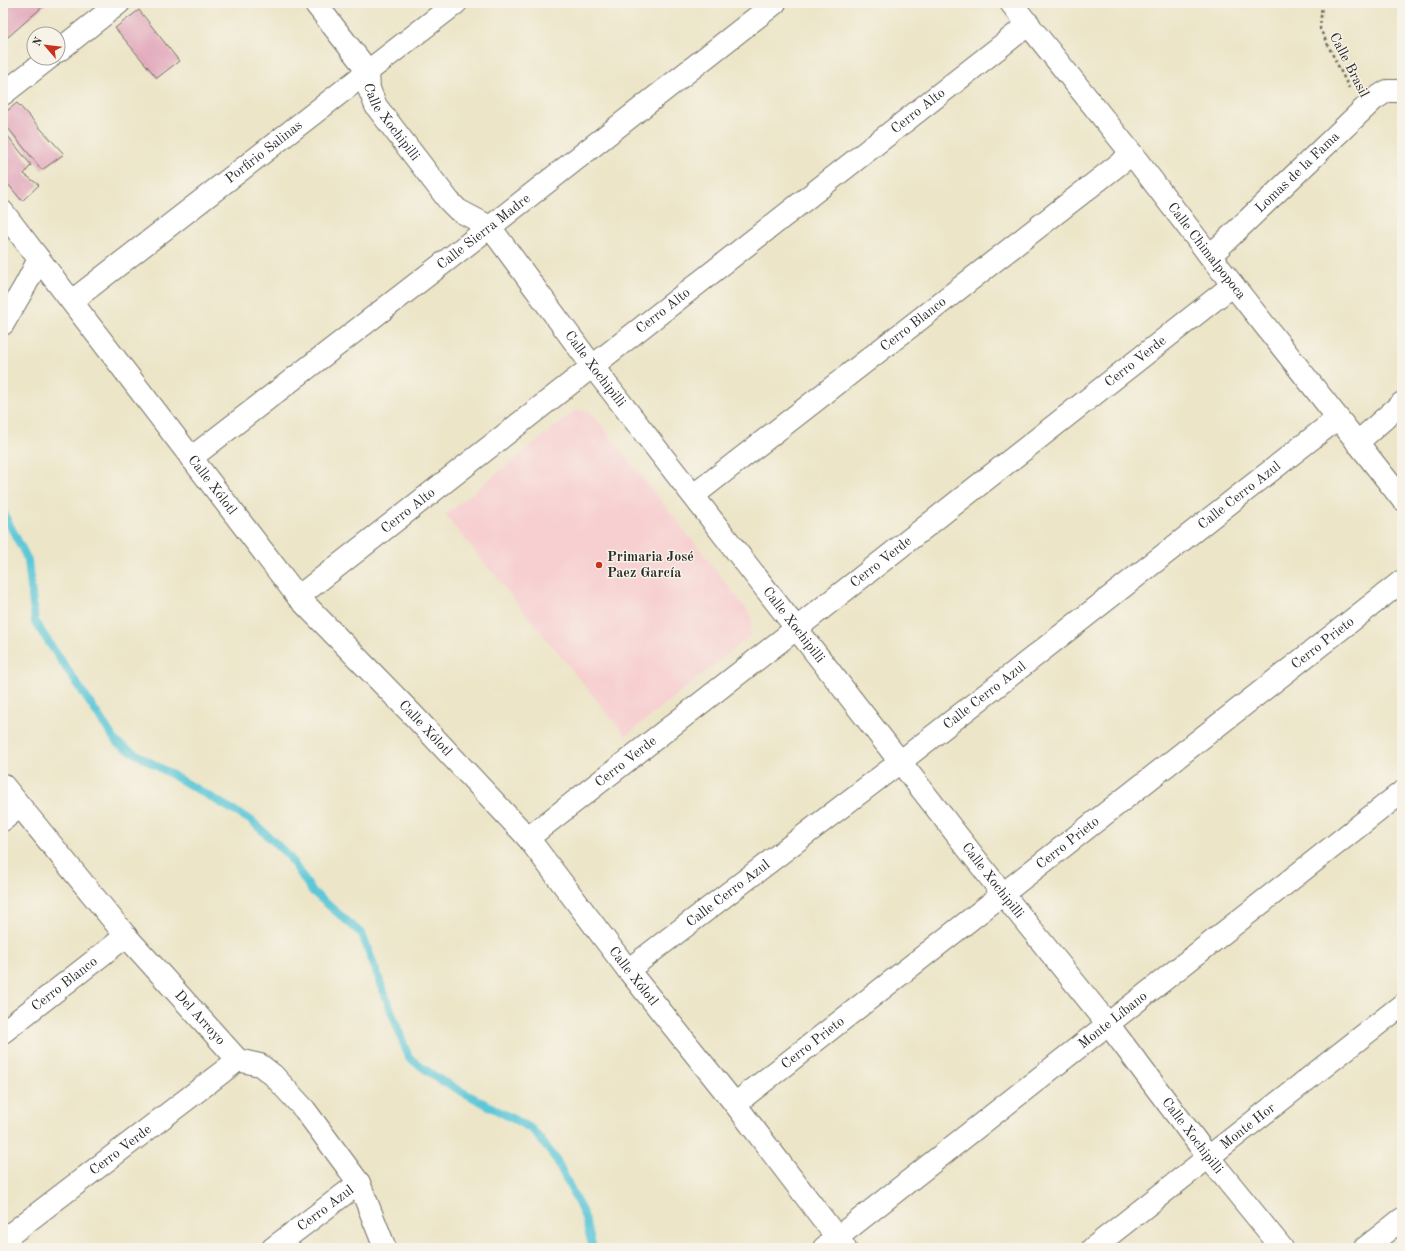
<svg xmlns="http://www.w3.org/2000/svg" width="1405" height="1251" font-family="'Old Standard TT',serif">
  <rect width="100%" height="100%" fill="#f7f3e8"/>
  <filter id="ink" filterUnits="userSpaceOnUse"><feTurbulence type="fractalNoise" baseFrequency=".025" numOctaves="2"/><feDisplacementMap in="SourceGraphic" scale="8" xChannelSelector="R" yChannelSelector="G"/><feConvolveMatrix kernelMatrix="1 2 1 2 8 2 1 2 1" color-interpolation-filters="sRGB"/></filter>
  <filter id="wash" filterUnits="userSpaceOnUse"><feTurbulence type="fractalNoise" baseFrequency=".012" numOctaves="4" result="noise"/><feDisplacementMap in="SourceGraphic" scale="16" xChannelSelector="R" yChannelSelector="G"/><feGaussianBlur stdDeviation="0.9" result="paint"/><feColorMatrix in="noise" values="0 0 0 0 0 0 0 0 0 0 0 0 0 0 0 0 0 1.4 0 .05"/><feComposite in="paint" operator="in"/></filter>
  <g filter="url(#wash)">
    <rect width="100%" height="100%" fill="#ece5c8"/>
    <path fill="#f7cfd0" d="M 576,410 L 590,411 L 752,616 L 750,636 L 626,736 L 445,515 Z"/>
    <g fill="none" stroke-linecap="round" stroke-linejoin="round">
      <path stroke="#5dc7d8" stroke-width="8" d="M 3,512 L 28,560 L 35,622 L 117,743 L 252,821 L 288,855 L 312,891 L 362,934 L 409,1058 L 442,1081 L 532,1129 L 556,1159 L 584,1215 L 593,1248"/>
    </g>
    <g id="blocks">
      <path fill="#e2a7bc" d="M 3,3 L 47,3 L 8,37 L 3,31 Z
        M 139,10 L 179,61 L 157,78 L 115,28 Z
        M 17,103 L 64,154 L 42,170 L 3,122 L 3,114 Z
        M 3,130 L 31,165 L 24,174 L 39,185 L 22,201 L 3,178 Z"/>
    </g>
  </g>
  <g filter="url(#ink)">
    <use href="#blocks" fill-opacity="0" stroke="#6f6c62" stroke-width="1"/>
    <g fill="none" stroke-linecap="round" stroke-linejoin="round">
      <defs>
        <g id="minor">
          <path id="s1" d="M 315,3 L 368,71 L 369,89 L 376,106 L 449,201 L 458,210 L 490,227 L 593,367 L 1003,894 L 1108,1024 L 1209,1158 L 1282,1248"/>
          <path id="s2" d="M 1011,3 L 1132,154 L 1210,256 L 1402,499"/>
          <path d="M 58,51 L 119,3"/>
          <path d="M 3,94 L 49,58"/>
          <path id="s3" d="M 3,212 L 298,597 L 413,715 L 528,838 L 628,970 L 735,1104 L 845,1248"/>
          <path id="s4" d="M 1210,256 L 1373,100 L 1387,91 L 1402,91"/>
          <path id="s5" d="M 72,301 L 456,3"/>
          <path d="M 3,324 L 25,286 L 39,259"/>
          <path d="M 1357,443 L 1402,403"/>
          <path id="s6" d="M 191,458 L 490,227 L 775,3"/>
          <path id="s7" d="M 694,495 L 1132,154"/>
          <path id="s8" d="M 298,597 L 1029,24"/>
          <path id="s9" d="M 3,785 L 126,936 L 238,1060 L 260,1065 L 273,1075 L 305,1110 L 359,1183 L 385,1248"/>
          <path d="M 3,820 L 20,806"/>
          <path id="s10" d="M 528,838 L 797,628 L 1233,285"/>
          <path id="s11" d="M 628,970 L 900,762 L 1338,418"/>
          <path id="s12" d="M 3,1032 L 126,936"/>
          <path id="s13" d="M 735,1104 L 1402,581"/>
          <path id="s14" d="M 3,1240 L 238,1060"/>
          <path id="s15" d="M 273,1248 L 359,1183"/>
          <path id="s16" d="M 824,1248 L 1402,792"/>
          <path id="s17" d="M 1093,1248 L 1402,1005"/>
          <path d="M 1365,1248 L 1402,1219"/>
        </g>
      </defs>
      <use href="#minor" stroke="#6f6c62" stroke-width="24"/>
      <path stroke="#6f6c62" stroke-width="2.5" stroke-dasharray="3 3" stroke-linecap="butt" d="M 1322,3 L 1320,29 L 1349,88"/>
      <use href="#minor" stroke="#fff" stroke-width="22"/>
    </g>
  </g>
  <circle fill="#c8321e" stroke="#f7f3e8" stroke-width="1.5" cx="599" cy="565" r="4"/>
  <g text-anchor="middle" dominant-baseline="central" stroke-width="3" stroke-linejoin="round" paint-order="stroke">
    <g font-size="14" fill="#2b2b2b" stroke="#f7f3e8">
      <text transform="translate(1349 65) rotate(63)">Calle Brasil</text>
      <text stroke="none"><textPath href="#s8" startOffset="788">Cerro Alto</textPath></text>
      <text stroke="none"><textPath href="#s1" startOffset="144">Calle Xochipilli</textPath></text>
      <text stroke="none"><textPath href="#s5" startOffset="243">Porfirio Salinas</textPath></text>
      <text stroke="none"><textPath href="#s4" startOffset="121">Lomas de la Fama</textPath></text>
      <text stroke="none"><textPath href="#s6" startOffset="370">Calle Sierra Madre</textPath></text>
      <text stroke="none"><textPath href="#s2" startOffset="316">Calle Chimalpopoca</textPath></text>
      <text stroke="none"><textPath href="#s8" startOffset="464">Cerro Alto</textPath></text>
      <text stroke="none"><textPath href="#s7" startOffset="278">Cerro Blanco</textPath></text>
      <text stroke="none"><textPath href="#s10" startOffset="772">Cerro Verde</textPath></text>
      <text stroke="none"><textPath href="#s1" startOffset="468">Calle Xochipilli</textPath></text>
      <text stroke="none"><textPath href="#s3" startOffset="344">Calle Xólotl</textPath></text>
      <text stroke="none"><textPath href="#s11" startOffset="774">Calle Cerro Azul</textPath></text>
      <text stroke="none"><textPath href="#s8" startOffset="140">Cerro Alto</textPath></text>
      <text stroke="none"><textPath href="#s10" startOffset="448">Cerro Verde</textPath></text>
      <text stroke="none"><textPath href="#s1" startOffset="792">Calle Xochipilli</textPath></text>
      <text stroke="none"><textPath href="#s13" startOffset="747">Cerro Prieto</textPath></text>
      <text stroke="none"><textPath href="#s11" startOffset="450">Calle Cerro Azul</textPath></text>
      <text stroke="none"><textPath href="#s3" startOffset="668">Calle Xólotl</textPath></text>
      <text stroke="none"><textPath href="#s10" startOffset="124">Cerro Verde</textPath></text>
      <text stroke="none"><textPath href="#s13" startOffset="423">Cerro Prieto</textPath></text>
      <text stroke="none"><textPath href="#s1" startOffset="1116">Calle Xochipilli</textPath></text>
      <text stroke="none"><textPath href="#s11" startOffset="126">Calle Cerro Azul</textPath></text>
      <text stroke="none"><textPath href="#s3" startOffset="992">Calle Xólotl</textPath></text>
      <text stroke="none"><textPath href="#s12" startOffset="78">Cerro Blanco</textPath></text>
      <text stroke="none"><textPath href="#s9" startOffset="305">Del Arroyo</textPath></text>
      <text stroke="none"><textPath href="#s16" startOffset="368">Monte Líbano</textPath></text>
      <text stroke="none"><textPath href="#s13" startOffset="99">Cerro Prieto</textPath></text>
      <text stroke="none"><textPath href="#s17" startOffset="197">Monte Hor</textPath></text>
      <text stroke="none"><textPath href="#s1" startOffset="1440">Calle Xochipilli</textPath></text>
      <text stroke="none"><textPath href="#s14" startOffset="148">Cerro Verde</textPath></text>
      <text stroke="none"><textPath href="#s15" startOffset="66">Cerro Azul</textPath></text>
    </g>
    <g font-size="14" font-weight="bold" fill="#2b2b2b" stroke="#f7f3e8" text-anchor="start">
      <text x="607" y="557">Primaria José<tspan x="607" dy="16">Paez García</tspan></text>
    </g>
  </g>
  <rect width="1405" height="1251" fill="none" stroke="#f7f3e8" stroke-width="16"/>
  <g transform="translate(46 46) rotate(298)"><circle r="19" fill="#f7f3e8" stroke="#a5a39c"/>
  <path d="M0-3L7 15L0 10L-7 15Z" fill="#c8321e"/>
  <text y="-6" font-size="11" font-weight="bold" text-anchor="middle" fill="#2b2b2b">N</text>
  </g>
</svg>
